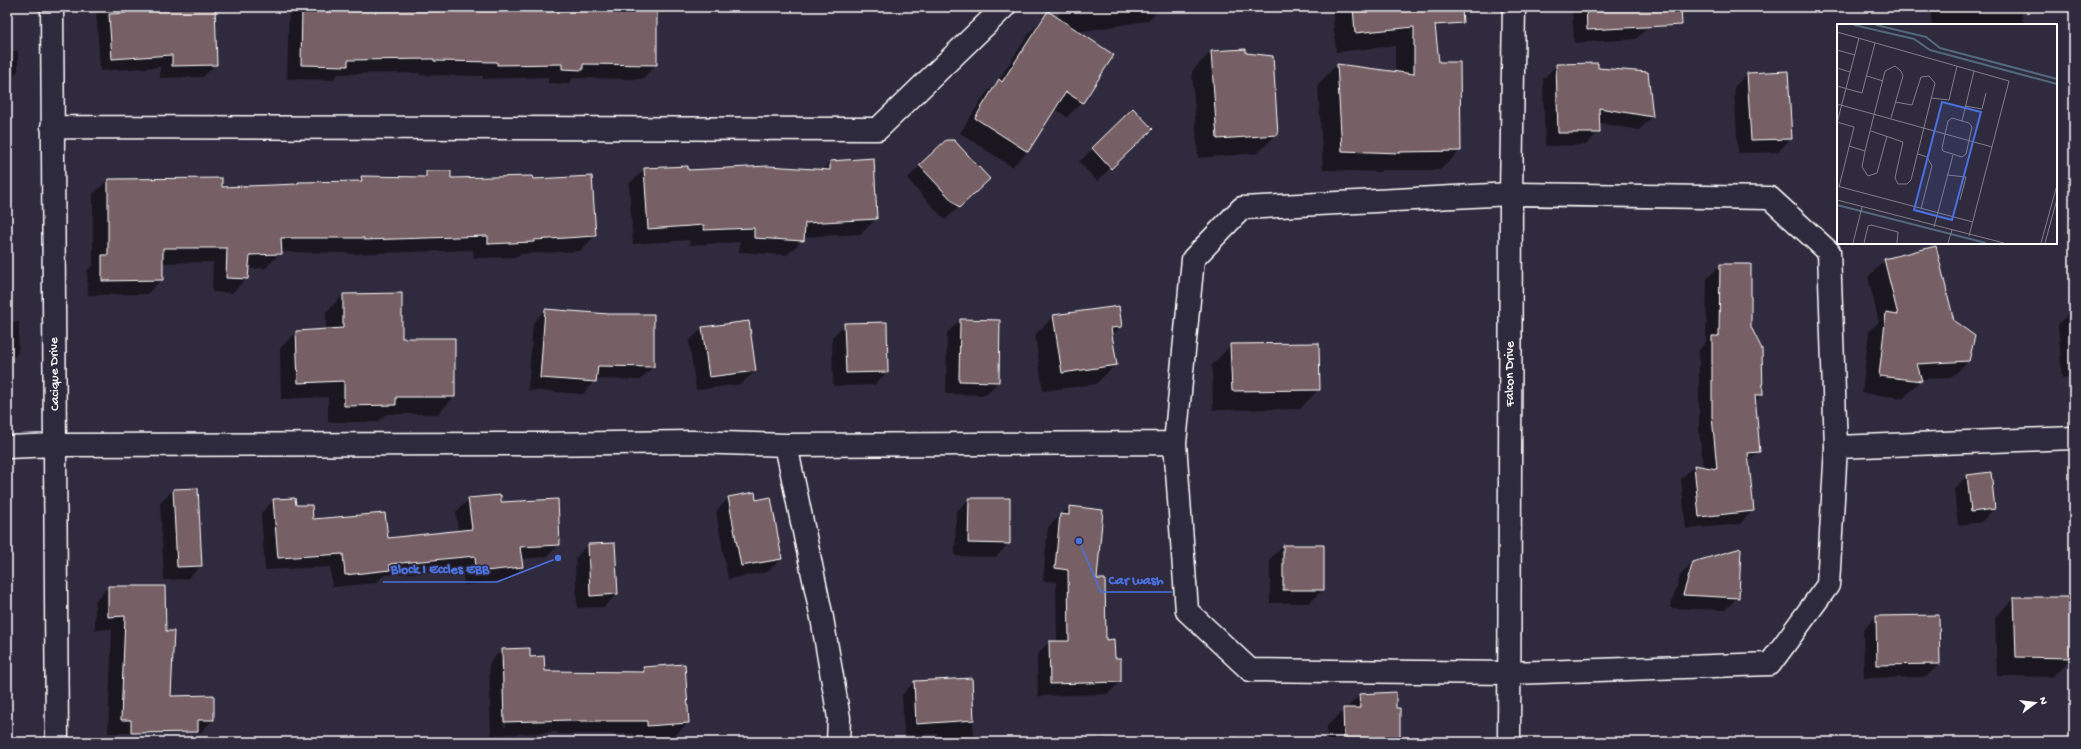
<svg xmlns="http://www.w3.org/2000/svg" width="2081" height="749" font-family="'Gochi Hand',sans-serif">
  <rect width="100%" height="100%" fill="#2f2a3d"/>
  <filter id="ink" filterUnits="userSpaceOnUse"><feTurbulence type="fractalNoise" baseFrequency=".025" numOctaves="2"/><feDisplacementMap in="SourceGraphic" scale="8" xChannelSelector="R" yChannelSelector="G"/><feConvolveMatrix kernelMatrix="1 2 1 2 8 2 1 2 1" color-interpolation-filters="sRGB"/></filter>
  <g filter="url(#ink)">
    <path fill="#0007" fill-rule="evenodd" d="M 96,7 L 214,7 L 216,64 L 203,77 L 160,78 L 160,67 L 100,71 Z
      M 289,7 L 656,7 L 656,65 L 642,79 L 573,78 L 568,84 L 548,83 L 548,77 L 483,79 L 483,76 L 420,75 L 420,73 L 338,74 L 332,80 L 287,79 Z
      M 1062,7 L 1162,7 L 1147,21 L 1077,32 L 1082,102 L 1067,117 L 1054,108 L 1027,152 L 1012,167 L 960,133 L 984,96 L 997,82 L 1031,31 L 1046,16 L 1057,18 Z
      M 1332,7 L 1433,7 L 1438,63 L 1460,151 L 1440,170 L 1381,170 L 1380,172 L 1323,170 L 1318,84 L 1337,65 L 1395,72 L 1395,46 L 1336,52 Z
      M 1572,7 L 1648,7 L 1649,26 L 1636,39 L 1574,43 Z
      M 1930,7 L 2021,7 L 2023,25 L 1932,25 Z
      M 7,51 L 18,51 L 18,71 L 7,82 Z
      M 1211,52 L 1245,54 L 1277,134 L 1258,153 L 1198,158 L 1192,71 Z
      M 1557,65 L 1597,69 L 1652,117 L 1639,130 L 1599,123 L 1599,132 L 1586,145 L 1545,146 L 1543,79 Z
      M 1747,74 L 1791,138 L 1778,152 L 1738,153 L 1734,87 Z
      M 1133,110 L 1138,142 L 1097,181 L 1079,162 Z
      M 830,162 L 876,219 L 861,234 L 803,237 L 803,240 L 787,255 L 739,252 L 740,242 L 690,245 L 689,240 L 633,244 L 629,184 L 645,169 L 687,171 L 822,170 Z
      M 920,166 L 976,192 L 945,220 L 907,179 Z
      M 427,172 L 450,179 L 532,180 L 595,236 L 580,251 L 521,254 L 518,257 L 474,258 L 473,250 L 349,254 L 349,253 L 281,252 L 266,268 L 248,269 L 247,278 L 232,293 L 212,292 L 213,262 L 162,263 L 162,279 L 147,294 L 88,295 L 87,271 L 93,265 L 93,194 L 108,180 L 221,188 L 296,185 L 298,183 L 356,182 L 362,177 L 421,178 Z
      M 7,196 L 9,196 L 9,220 L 7,222 Z
      M 1885,260 L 1954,322 L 1968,361 L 1951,378 L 1921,379 L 1904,398 L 1862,393 L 1869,331 L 1879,322 L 1868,277 Z
      M 1721,265 L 1750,327 L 1762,394 L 1754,402 L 1759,451 L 1748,463 L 1753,510 L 1740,524 L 1686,529 L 1681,479 L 1694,466 L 1703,467 L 1699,430 L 1699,350 L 1706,342 L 1707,278 Z
      M 343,295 L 401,339 L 454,397 L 438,414 L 386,414 L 378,422 L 328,422 L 328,397 L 281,399 L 280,348 L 297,332 L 326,330 L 326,312 Z
      M 545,310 L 653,367 L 640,380 L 596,379 L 583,394 L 528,390 L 533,323 Z
      M 2071,311 L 2074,311 L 2074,377 L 2062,378 L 2058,324 Z
      M 1054,316 L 1121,326 L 1111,336 L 1115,365 L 1096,384 L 1043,391 L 1035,335 Z
      M 960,320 L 998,382 L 985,395 L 946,394 L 947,333 Z
      M 7,322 L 19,322 L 18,353 L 7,364 L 7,370 Z
      M 845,324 L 887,372 L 874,385 L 833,386 L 832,337 Z
      M 703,328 L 755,371 L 741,384 L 696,390 L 689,341 Z
      M 1231,345 L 1319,389 L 1300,409 L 1213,410 L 1212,365 Z
      M 1967,476 L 1994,509 L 1981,522 L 1958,525 L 1954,489 Z
      M 173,490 L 201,566 L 187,579 L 164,580 L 160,503 Z
      M 729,498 L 756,501 L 781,559 L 767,572 L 728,579 L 716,511 Z
      M 469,499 L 501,503 L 559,545 L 546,557 L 521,559 L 522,567 L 509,580 L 464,585 L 462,569 L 384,575 L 376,583 L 332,587 L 330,567 L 265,570 L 261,513 L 274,500 L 295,506 L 312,521 L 387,539 L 458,532 L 456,512 Z
      M 969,499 L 1009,543 L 996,557 L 955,556 L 956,512 Z
      M 1070,507 L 1096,580 L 1105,641 L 1114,659 L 1120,682 L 1108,694 L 1038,696 L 1037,655 L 1049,642 L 1057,642 L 1056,582 L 1043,581 L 1048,527 Z
      M 588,545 L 617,594 L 604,607 L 577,608 L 575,558 Z
      M 1283,546 L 1323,546 L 1323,590 L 1309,603 L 1270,603 L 1270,559 Z
      M 1693,562 L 1738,597 L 1725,610 L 1670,608 L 1680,576 Z
      M 108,587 L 164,587 L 165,632 L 170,697 L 213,720 L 200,733 L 108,733 L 112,629 L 95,630 L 95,601 Z
      M 2015,598 L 2071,658 L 2052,677 L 1997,676 L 1995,617 Z
      M 1938,616 L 1939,664 L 1926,677 L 1864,678 L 1863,630 L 1876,617 Z
      M 502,650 L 529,658 L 544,672 L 638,673 L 644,668 L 688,723 L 674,736 L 634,739 L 634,734 L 558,734 L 558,732 L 491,735 L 489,663 ZM 501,661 L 503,661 L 506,727 L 504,727 Z
      M 971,679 L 974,742 L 937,742 L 937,734 L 904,735 L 902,695 L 914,682 Z
      M 1360,695 L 1399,742 L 1327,742 L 1327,726 Z
      M 1101,735 L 1110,742 L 1094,742 Z
      M 1238,736 L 1260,737 L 1260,742 L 1232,742 Z"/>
    <path fill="#776165" stroke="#fff" d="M 127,7 L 215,7 L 217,65 L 172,66 L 172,55 L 112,59 L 109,14 L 126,13 Z
      M 302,7 L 657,7 L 657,65 L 583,64 L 583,70 L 562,69 L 562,64 L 497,65 L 497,62 L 434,61 L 434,59 L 348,60 L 348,66 L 301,65 Z
      M 1353,7 L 1462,7 L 1463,23 L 1435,25 L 1439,62 L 1460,62 L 1461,151 L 1400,152 L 1400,153 L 1342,151 L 1337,64 L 1414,74 L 1414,27 L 1355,33 Z
      M 1586,7 L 1681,7 L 1682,25 L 1587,30 Z
      M 1048,11 L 1114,55 L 1083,103 L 1066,92 L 1028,152 L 975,118 L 999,79 L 1002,82 Z
      M 1246,49 L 1246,53 L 1273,56 L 1278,135 L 1217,139 L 1211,51 Z
      M 1598,63 L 1598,68 L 1648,72 L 1653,117 L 1599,108 L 1600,133 L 1558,133 L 1556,64 Z
      M 1788,71 L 1792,139 L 1751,140 L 1747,73 Z
      M 1133,108 L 1153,129 L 1111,169 L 1092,148 Z
      M 946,140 L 954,140 L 990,179 L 959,208 L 919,165 Z
      M 874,158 L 877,219 L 805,223 L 804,241 L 754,238 L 754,228 L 704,230 L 704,225 L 648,229 L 644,168 L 688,166 L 688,170 L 768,166 L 830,170 L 830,161 Z
      M 426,171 L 451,171 L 451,178 L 532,176 L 533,179 L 592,176 L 596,236 L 534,240 L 534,242 L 488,244 L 488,236 L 364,240 L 364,238 L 281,238 L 282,254 L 250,255 L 248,279 L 226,278 L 227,248 L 163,248 L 163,280 L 102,281 L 102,255 L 108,255 L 108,179 L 222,178 L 222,187 L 298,184 L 298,182 L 362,181 L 361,176 L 426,177 Z
      M 1936,246 L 1954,321 L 1975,336 L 1969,361 L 1917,364 L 1922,381 L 1879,376 L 1886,313 L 1898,315 L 1884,259 Z
      M 1720,264 L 1751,264 L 1751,327 L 1762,349 L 1763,395 L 1755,395 L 1760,452 L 1748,453 L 1754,511 L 1699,517 L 1694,465 L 1717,469 L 1712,416 L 1712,336 L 1719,336 Z
      M 402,293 L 402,338 L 455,338 L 455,397 L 396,397 L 396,405 L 344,406 L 344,381 L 298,383 L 296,331 L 343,328 L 343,294 Z
      M 1119,306 L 1122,327 L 1111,328 L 1117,365 L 1062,373 L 1053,315 Z
      M 545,309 L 609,314 L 654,314 L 654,367 L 598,366 L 596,382 L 540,378 Z
      M 960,319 L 1000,320 L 999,382 L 959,381 Z
      M 749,321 L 756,371 L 709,377 L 702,327 Z
      M 887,322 L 888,372 L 846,373 L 844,323 Z
      M 1319,343 L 1320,390 L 1232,391 L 1230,344 Z
      M 1991,472 L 1995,509 L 1971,512 L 1967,475 Z
      M 198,488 L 202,566 L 177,567 L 173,489 Z
      M 755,492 L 756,500 L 771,497 L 782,559 L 741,566 L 728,497 Z
      M 501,495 L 501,502 L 558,499 L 560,545 L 520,547 L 523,567 L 476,572 L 475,556 L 390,564 L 390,570 L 345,575 L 343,554 L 278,558 L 273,499 L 295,498 L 296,505 L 312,505 L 313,519 L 385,513 L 388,538 L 472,529 L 468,498 Z
      M 969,498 L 1010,498 L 1010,544 L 968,543 Z
      M 1069,506 L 1103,510 L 1097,579 L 1105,579 L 1106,640 L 1114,639 L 1115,658 L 1121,658 L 1121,682 L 1050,684 L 1049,641 L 1069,641 L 1068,570 L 1055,568 L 1060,514 L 1069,515 Z
      M 615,543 L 618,594 L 590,596 L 588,544 Z
      M 1283,545 L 1324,545 L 1324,590 L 1283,590 Z
      M 1741,548 L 1739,598 L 1683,595 L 1693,562 Z
      M 108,586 L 165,586 L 166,631 L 174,631 L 171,696 L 214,695 L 214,720 L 198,720 L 198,732 L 131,733 L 131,720 L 121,720 L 125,616 L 108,617 Z
      M 2014,597 L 2073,597 L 2072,658 L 2016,657 Z
      M 1939,615 L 1940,664 L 1877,665 L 1876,616 Z
      M 530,648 L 530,657 L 544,656 L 545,671 L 644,672 L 643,667 L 685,664 L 689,723 L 647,726 L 647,721 L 570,721 L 570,720 L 504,722 L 502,649 Z
      M 972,678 L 974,720 L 916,724 L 914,681 Z
      M 1396,692 L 1396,708 L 1400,708 L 1400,742 L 1358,742 L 1358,739 L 1344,740 L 1343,708 L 1360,708 L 1359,694 Z"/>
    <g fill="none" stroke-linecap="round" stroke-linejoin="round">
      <defs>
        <path id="minor" d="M 52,7 L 57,742
          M 52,127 L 878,129 L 1004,7
          M 1511,194 L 1770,198 L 1829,252 L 1836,447 L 1828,585 L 1770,664 L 1509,673 L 1250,670 L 1187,611 L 1175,443 L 1193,259 L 1242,208 Z
          M 786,445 L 822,618 L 839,718 L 838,742
          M 7,447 L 55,445 L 538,444 L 692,442 L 786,445 L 1175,443
          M 1836,447 L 2074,438"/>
        <path id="tertiary" d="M 1509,742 L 1511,194 L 1514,7"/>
      </defs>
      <use href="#minor" stroke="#fff" stroke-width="25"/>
      <use href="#tertiary" stroke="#fff" stroke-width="25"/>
      <use href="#minor" stroke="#2f2a3d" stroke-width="22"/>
      <use href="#tertiary" stroke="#2f2a3d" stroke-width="22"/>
    </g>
  </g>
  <g text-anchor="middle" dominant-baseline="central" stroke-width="3" stroke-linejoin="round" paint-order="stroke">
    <g font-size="13" fill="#fff" stroke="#2f2a3d">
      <text transform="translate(55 374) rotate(-91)">Cacique Drive</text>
      <text transform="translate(1510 374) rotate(-90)">Falcon Drive</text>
    </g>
  </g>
  <g transform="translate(1837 24)">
    <rect width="220" height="220" fill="#2f2a3d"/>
    <path fill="none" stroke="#52687d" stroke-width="2" d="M 17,1 L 77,15 L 93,26 L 220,60M 39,1 L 89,13 L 103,24 L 220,55M 0,181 L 149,219"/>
    <path fill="none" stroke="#827f8b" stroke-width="1" d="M 0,8 L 172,57 L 132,212M 0,26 L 18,31M 0,44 L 13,48M 30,52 L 46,57M 0,62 L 25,69 L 38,19M 94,74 L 112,76 L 120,42M 0,80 L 155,123M 128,82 L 145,85 L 149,69M 115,94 L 132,99 L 135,103 L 129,130 L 125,133 L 106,127 L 105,124 L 111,97 ZM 125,97 L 137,47M 0,98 L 17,103 L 2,163M 0,99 L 22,14M 34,107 L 66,118 L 58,154 L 61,160 L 70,160 L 74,156 L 98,59 L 92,52 L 84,53 L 75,81 L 58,78M 50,112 L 40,149 L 31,152 L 25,143 L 28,127 L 48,47 L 58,42 L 64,47 L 66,52 L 54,94M 12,122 L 28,127M 81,130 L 90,133 L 95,142 L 84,185M 110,151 L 129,153 L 123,176M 0,162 L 136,198M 0,176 L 167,219M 97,203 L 116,131M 16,219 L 25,183M 27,219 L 31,202 L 34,201 L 61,208 L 60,219M 111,219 L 115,206M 204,219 L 220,161M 208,219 L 220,175"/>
    <path fill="#4a71e0" fill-opacity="0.15" stroke="#4a71e0" stroke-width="2" d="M 105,78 L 144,88 L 115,196 L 77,186 Z"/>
    <rect width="220" height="220" fill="none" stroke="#fff" stroke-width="2"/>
  </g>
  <path fill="none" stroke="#4a71e0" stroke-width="1.5" d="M558 558L497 582H383M1079 541L1101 592H1172"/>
  <g fill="#4a71e0" stroke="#2f2a3d" stroke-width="1.5">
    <circle cx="558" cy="558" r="4"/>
    <circle cx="1079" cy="541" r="4"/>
  </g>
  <g font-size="14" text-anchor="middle" font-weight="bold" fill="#4a71e0" stroke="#2f2a3d" stroke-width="3" stroke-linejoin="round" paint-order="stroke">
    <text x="440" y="573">Block I Eccles EBB</text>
    <text x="1136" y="584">Car wash</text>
  </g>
  <rect width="2081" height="749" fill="none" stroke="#2f2a3d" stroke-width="24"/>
  <rect x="12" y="12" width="2057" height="725" fill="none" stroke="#fff" stroke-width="1.5" filter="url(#ink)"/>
  <g transform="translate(2035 703) rotate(75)" stroke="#2f2a3d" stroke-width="3" paint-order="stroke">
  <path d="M0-3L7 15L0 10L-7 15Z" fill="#ffffff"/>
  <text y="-6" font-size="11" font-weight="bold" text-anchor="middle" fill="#ffffff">N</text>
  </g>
</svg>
